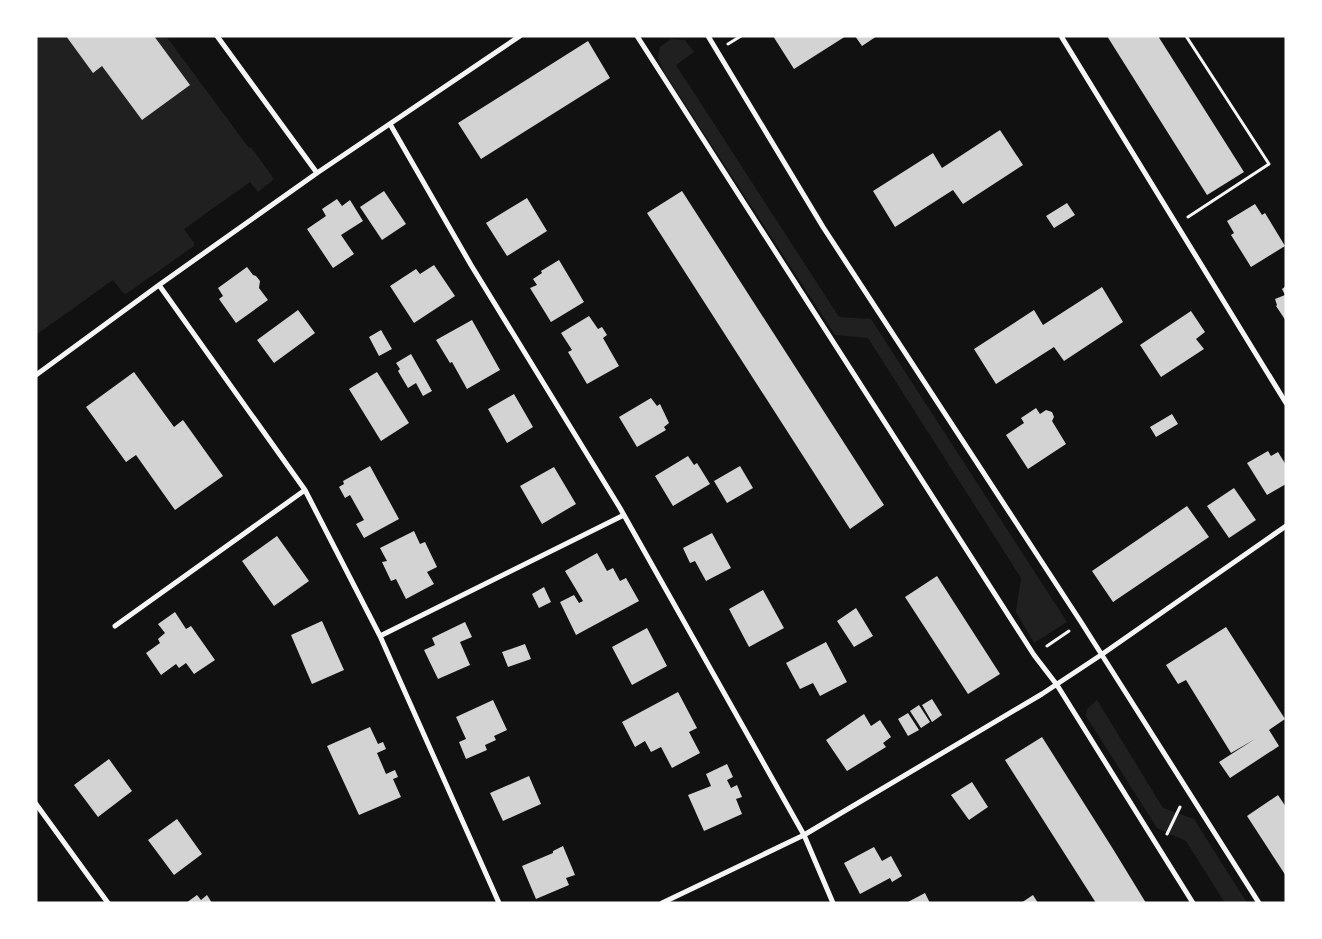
<svg xmlns="http://www.w3.org/2000/svg" width="1322" height="939" font-family="Commissioner,sans-serif">
  <rect width="100%" height="100%" fill="#111"/>
  <path fill="#202020" d="M 36,36 L 166,36 L 249,148 L 251,147 L 272,176 L 273,180 L 258,192 L 250,182 L 184,229 L 194,243 L 194,246 L 126,294 L 123,293 L 113,280 L 36,335 Z
    M 671,39 L 685,40 L 694,52 L 676,65 L 839,317 L 871,319 L 1067,622 L 1034,643 L 1016,612 L 1021,578 L 868,338 L 835,335 L 664,72 L 658,59 L 660,47 Z
    M 1097,700 L 1163,808 L 1194,819 L 1247,903 L 1225,903 L 1186,841 L 1157,828 L 1086,716 L 1087,709 Z"/>
  <path fill="#d3d3d3" d="M 66,36 L 154,36 L 190,85 L 142,120 L 102,66 L 93,73 Z
    M 773,36 L 846,36 L 794,69 Z
    M 855,36 L 877,36 L 862,46 Z
    M 1107,36 L 1158,36 L 1244,172 L 1207,195 Z
    M 588,41 L 610,78 L 481,159 L 458,123 Z
    M 1000,130 L 1023,165 L 963,204 L 953,190 L 895,227 L 873,191 L 933,153 L 942,168 Z
    M 384,191 L 406,224 L 382,240 L 360,207 Z
    M 682,191 L 884,505 L 850,529 L 647,213 Z
    M 527,198 L 547,231 L 507,256 L 486,223 Z
    M 337,199 L 342,206 L 350,200 L 363,221 L 341,235 L 354,254 L 333,268 L 307,229 L 326,216 L 322,209 Z
    M 1067,203 L 1075,215 L 1054,228 L 1046,216 Z
    M 1255,204 L 1262,215 L 1265,213 L 1285,246 L 1251,267 L 1231,235 L 1234,233 L 1227,221 Z
    M 559,260 L 584,302 L 551,322 L 530,288 L 537,285 L 533,279 L 542,273 L 541,271 Z
    M 434,265 L 455,296 L 414,323 L 390,286 L 416,269 L 420,274 Z
    M 247,267 L 253,275 L 256,276 L 260,281 L 259,288 L 268,300 L 236,323 L 219,299 L 223,296 L 218,288 Z
    M 1286,286 L 1286,321 L 1276,306 L 1277,305 L 1275,299 L 1285,295 L 1282,289 Z
    M 1102,287 L 1123,322 L 1064,361 L 1054,347 L 996,384 L 974,349 L 1034,310 L 1043,325 Z
    M 298,310 L 315,333 L 274,363 L 257,340 Z
    M 1191,311 L 1205,332 L 1196,339 L 1204,349 L 1161,377 L 1140,345 Z
    M 589,316 L 598,329 L 602,327 L 607,335 L 603,338 L 619,366 L 587,384 L 568,352 L 572,350 L 561,333 Z
    M 472,320 L 500,370 L 467,389 L 452,362 L 450,363 L 436,340 Z
    M 381,330 L 392,349 L 379,356 L 369,337 Z
    M 411,354 L 432,391 L 423,396 L 416,383 L 408,388 L 398,371 L 400,369 L 396,363 Z
    M 134,372 L 174,427 L 183,420 L 223,476 L 175,510 L 136,455 L 126,462 L 86,407 Z
    M 377,372 L 409,423 L 381,441 L 349,389 Z
    M 514,394 L 533,427 L 507,443 L 488,409 Z
    M 651,398 L 657,406 L 660,404 L 669,423 L 664,427 L 666,430 L 637,447 L 619,417 Z
    M 1036,408 L 1040,414 L 1046,410 L 1052,412 L 1054,417 L 1052,421 L 1066,444 L 1028,469 L 1006,435 L 1024,423 L 1021,418 Z
    M 1172,414 L 1178,424 L 1156,437 L 1150,427 Z
    M 1268,451 L 1271,456 L 1278,452 L 1286,465 L 1286,484 L 1267,495 L 1247,463 Z
    M 688,456 L 694,465 L 697,463 L 710,484 L 673,506 L 655,476 Z
    M 370,466 L 399,519 L 364,538 L 356,524 L 364,520 L 350,495 L 345,498 L 339,487 L 344,484 L 343,481 Z
    M 740,466 L 753,488 L 727,503 L 714,481 Z
    M 554,467 L 576,504 L 542,524 L 520,486 Z
    M 1234,488 L 1256,520 L 1229,538 L 1207,506 Z
    M 1187,506 L 1209,537 L 1113,602 L 1092,571 Z
    M 414,531 L 420,544 L 425,542 L 437,567 L 427,572 L 434,584 L 406,599 L 396,579 L 391,581 L 382,562 L 387,561 L 380,548 Z
    M 712,533 L 731,568 L 706,581 L 695,561 L 690,563 L 683,548 Z
    M 277,536 L 309,581 L 274,606 L 242,561 Z
    M 597,553 L 607,571 L 613,568 L 620,581 L 626,578 L 639,601 L 576,635 L 560,602 L 574,595 L 579,603 L 583,601 L 565,571 Z
    M 937,576 L 1000,674 L 968,694 L 905,597 Z
    M 544,587 L 551,602 L 539,608 L 532,594 Z
    M 763,590 L 784,628 L 749,647 L 729,609 Z
    M 856,608 L 873,636 L 854,647 L 837,621 Z
    M 175,612 L 186,629 L 191,626 L 215,660 L 194,674 L 186,663 L 179,668 L 176,664 L 161,675 L 146,653 L 160,643 L 158,639 L 165,633 L 158,624 Z
    M 322,621 L 344,670 L 312,684 L 291,635 Z
    M 465,622 L 472,637 L 460,642 L 470,665 L 438,679 L 424,650 L 435,645 L 432,638 Z
    M 1226,627 L 1285,719 L 1269,730 L 1279,746 L 1230,778 L 1219,762 L 1255,739 L 1231,753 L 1186,680 L 1178,684 L 1166,665 Z
    M 647,628 L 667,666 L 632,685 L 612,647 Z
    M 826,642 L 847,682 L 820,696 L 813,683 L 800,689 L 786,663 Z
    M 525,644 L 531,659 L 508,667 L 502,652 Z
    M 678,692 L 697,728 L 689,732 L 700,753 L 672,768 L 661,747 L 651,752 L 645,741 L 635,747 L 622,722 Z
    M 932,699 L 942,715 L 932,722 L 922,705 Z
    M 493,700 L 507,730 L 494,736 L 496,740 L 485,745 L 487,750 L 466,759 L 459,742 L 466,739 L 456,717 Z
    M 919,705 L 930,722 L 921,728 L 910,711 Z
    M 908,713 L 919,730 L 908,736 L 898,719 Z
    M 864,714 L 871,726 L 880,720 L 891,737 L 883,743 L 886,747 L 847,771 L 826,740 Z
    M 370,727 L 378,744 L 383,742 L 386,749 L 377,753 L 386,774 L 395,770 L 398,777 L 393,779 L 401,797 L 359,815 L 327,746 Z
    M 1042,737 L 1113,849 L 1146,903 L 1096,903 L 1005,760 Z
    M 109,759 L 132,791 L 98,817 L 74,785 Z
    M 727,764 L 733,777 L 727,780 L 731,788 L 737,785 L 742,797 L 736,799 L 742,814 L 704,831 L 688,795 L 711,786 L 706,774 Z
    M 529,776 L 541,804 L 503,821 L 490,793 Z
    M 972,782 L 988,807 L 969,820 L 951,795 Z
    M 1278,795 L 1286,807 L 1286,876 L 1247,816 Z
    M 177,819 L 202,854 L 174,875 L 148,840 Z
    M 563,846 L 575,875 L 566,878 L 569,885 L 536,899 L 522,866 L 553,853 L 553,851 Z
    M 874,847 L 882,861 L 891,856 L 902,876 L 892,882 L 890,878 L 860,894 L 844,863 Z
    M 925,893 L 930,903 L 906,903 Z
    M 197,895 L 201,900 L 207,895 L 212,903 L 186,903 Z
    M 1033,895 L 1038,903 L 1021,903 Z"/>
  <g fill="none" stroke-linecap="round" stroke-linejoin="round">
    <path stroke="#f5f5f5" stroke-width="3" d="M 1186,36 L 1269,164 L 1188,217
      M 728,44 L 741,36
      M 1047,646 L 1069,631
      M 1167,834 L 1180,807"/>
    <path stroke="#f5f5f5" stroke-width="5" d="M 217,36 L 317,173
      M 637,36 L 1034,655 L 1057,685 L 1193,903
      M 708,36 L 823,227 L 1081,622 L 1259,903
      M 1061,36 L 1286,403
      M 390,124 L 471,265 L 620,508 L 804,835 L 833,903
      M 159,285 L 305,490 L 380,636 L 499,903
      M 36,375 L 159,285 L 317,173 L 520,36
      M 115,626 L 305,490
      M 380,636 L 624,515
      M 36,804 L 108,903
      M 662,903 L 804,835 L 1042,694 L 1101,655 L 1286,526"/>
  </g>
  <rect width="1322" height="939" fill="none" stroke="#ffffff" stroke-width="75"/>
</svg>
